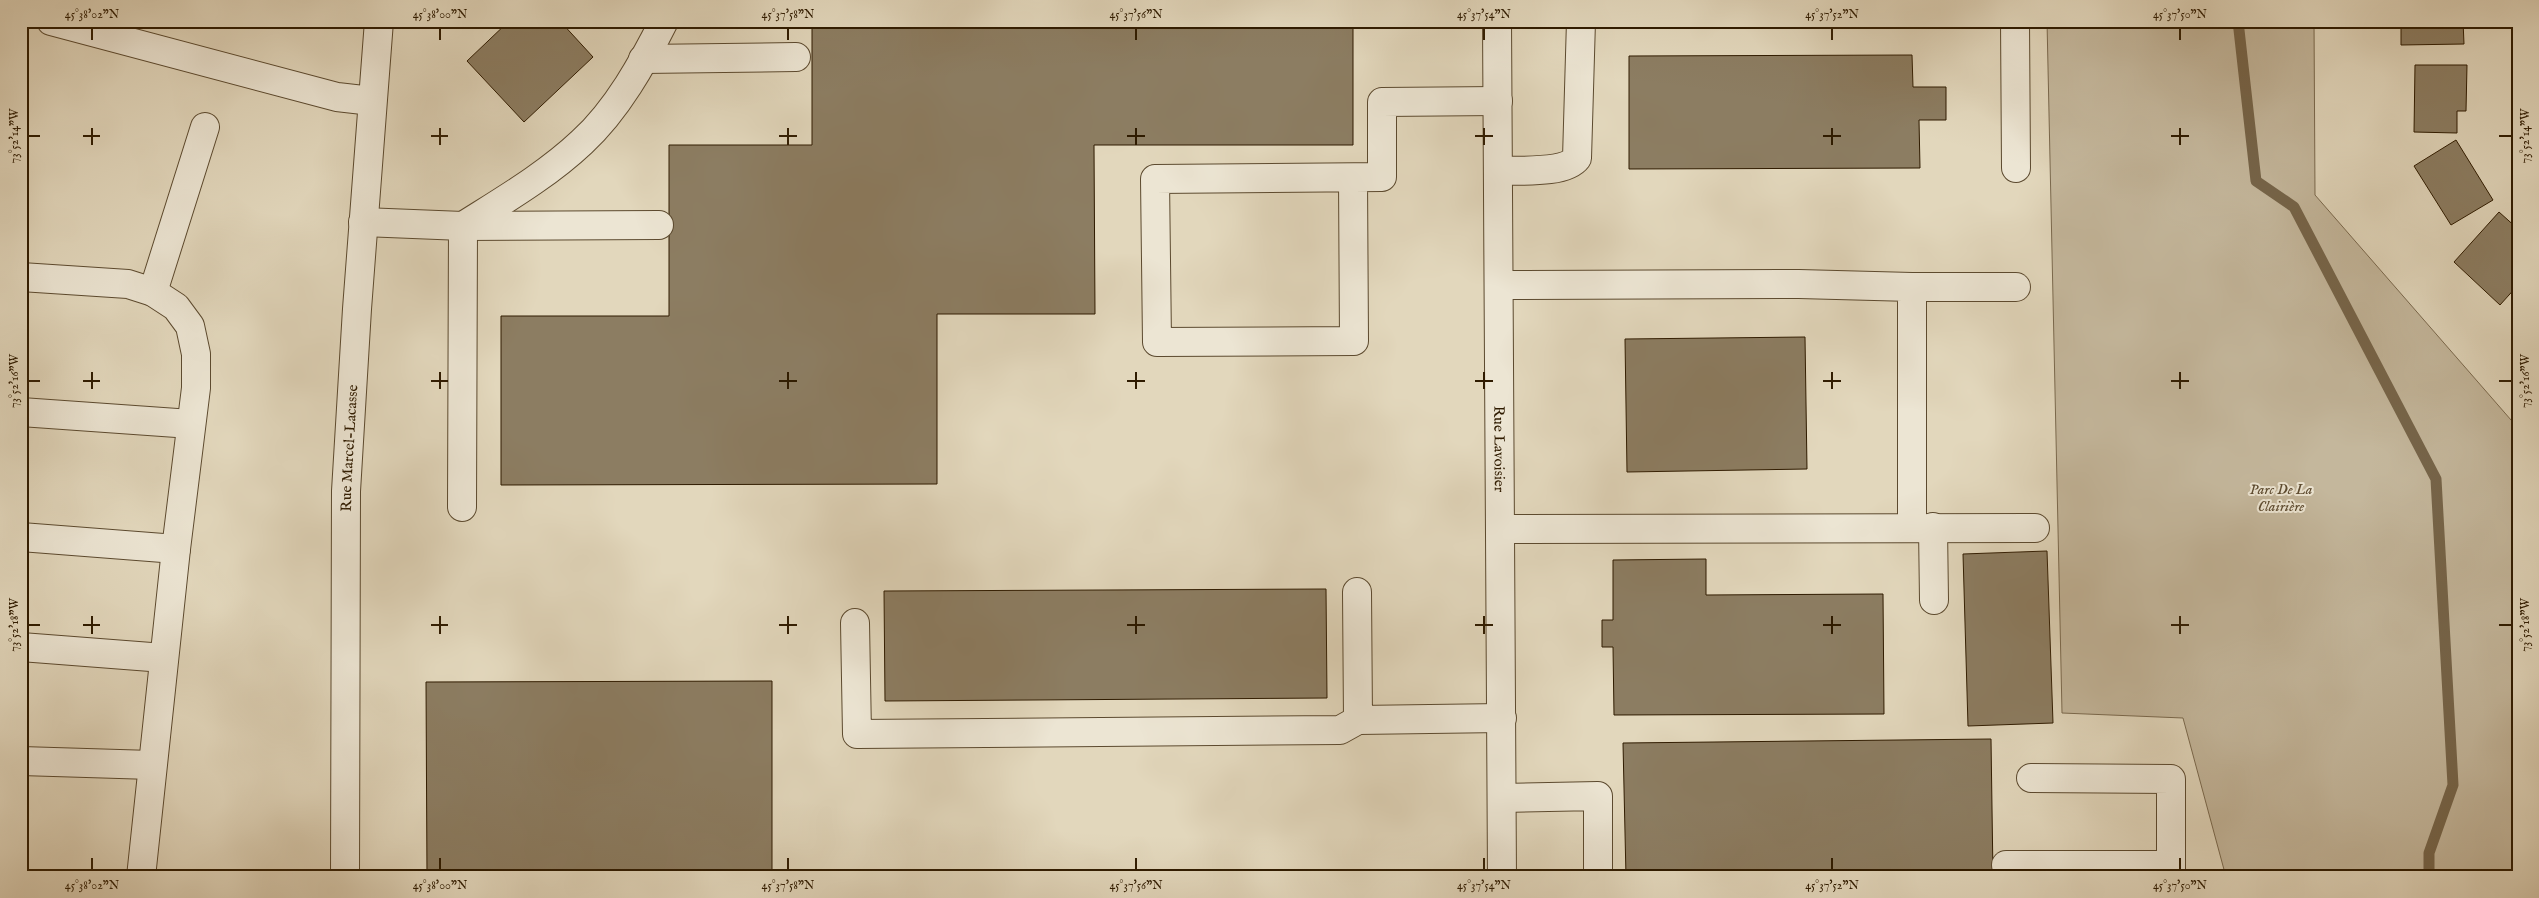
<svg xmlns="http://www.w3.org/2000/svg" width="2539" height="898" font-family="'IM FELL English',serif">
  <rect width="100%" height="100%" fill="#e2d7bc"/>
  <filter id="stains"><feTurbulence type="fractalNoise" baseFrequency=".004" numOctaves="4"/><feColorMatrix values="0 0 0 0 .2 0 0 0 0 .09 0 0 0 0 .02 0 0 0 .5 -.17"/></filter>
  <radialGradient id="worn" r=".72"><stop offset=".6" stop-color="#630" stop-opacity="0"/><stop offset="1" stop-color="#630" stop-opacity=".3"/></radialGradient>
  <path fill="#c4b79c" stroke="#7a694e" d="M 2047,21 L 2314,21 L 2315,195 L 2518,428 L 2518,877 L 2226,877 L 2183,718 L 2062,713 Z"/>
  <g fill="none" stroke-linecap="round" stroke-linejoin="round">
    <path stroke="#76654a" stroke-width="11" d="M 2238,21 L 2256,181 L 2294,207 L 2436,479 L 2453,785 L 2429,853 L 2429,877"/>
  </g>
  <path fill="#8c7d62" stroke="#2f1b00" d="M 509,21 L 560,21 L 593,57 L 524,122 L 467,61 Z
    M 812,21 L 1353,21 L 1353,145 L 1094,145 L 1095,314 L 937,314 L 937,484 L 501,485 L 501,316 L 669,316 L 669,145 L 812,145 Z
    M 2401,21 L 2463,21 L 2464,44 L 2401,45 Z
    M 1912,55 L 1913,87 L 1946,87 L 1946,120 L 1919,120 L 1920,168 L 1629,169 L 1629,56 Z
    M 2415,65 L 2467,65 L 2466,111 L 2457,111 L 2457,133 L 2414,132 Z
    M 2456,140 L 2493,200 L 2451,225 L 2414,166 Z
    M 2499,212 L 2518,229 L 2518,285 L 2500,305 L 2454,262 Z
    M 1805,337 L 1807,469 L 1627,472 L 1625,339 Z
    M 2047,551 L 2053,723 L 1968,726 L 1963,554 Z
    M 1706,559 L 1706,595 L 1883,594 L 1884,714 L 1614,715 L 1613,647 L 1602,647 L 1602,620 L 1613,620 L 1613,560 Z
    M 1326,589 L 1327,698 L 885,701 L 884,591 Z
    M 772,681 L 772,877 L 427,877 L 426,682 Z
    M 1991,739 L 1993,877 L 1626,877 L 1623,743 Z"/>
  <g fill="none" stroke-linecap="round" stroke-linejoin="round">
    <defs>
      <g id="minor">
        <path d="M 51,21 L 337,97 L 372,101"/>
        <path id="s1" d="M 1497,21 L 1502,877"/>
        <path d="M 2015,21 L 2016,168"/>
        <path d="M 643,59 L 796,57"/>
        <path d="M 1498,171 C 1518,170 1565,174 1577,158 L 1581,21"/>
        <path d="M 1353,178 L 1354,341 L 1157,342 L 1155,179 L 1382,177 L 1382,102 L 1498,101"/>
        <path d="M 363,222 L 463,226 L 462,507"/>
        <path d="M 463,226 C 504,200 547,175 582,142 C 617,110 643,63 664,21"/>
        <path d="M 463,226 L 659,225"/>
        <path d="M 21,277 L 128,284 L 153,292 L 176,307 L 190,326 L 196,354 L 196,388 L 176,549 L 141,877"/>
        <path d="M 1499,285 L 1799,284 L 1912,287 L 1912,527"/>
        <path d="M 1912,287 L 2016,287"/>
        <path d="M 153,292 L 205,127"/>
        <path d="M 21,412 L 191,424"/>
        <path d="M 1933,527 L 1934,600"/>
        <path d="M 1501,529 L 2035,528"/>
        <path d="M 21,537 L 176,549"/>
        <path d="M 1357,592 L 1358,720 L 1502,718"/>
        <path d="M 855,623 L 857,734 L 1340,730 L 1358,720"/>
        <path d="M 21,647 L 164,658"/>
        <path d="M 21,761 L 152,765"/>
        <path d="M 2031,778 L 2171,779 L 2171,877"/>
        <path d="M 1502,798 L 1598,796 L 1598,877"/>
        <path d="M 2006,865 L 2171,865"/>
        <path id="s2" d="M 345,877 L 346,491 L 357,309 L 379,21"/>
      </g>
    </defs>
    <use href="#minor" stroke="#5c4a2f" stroke-width="30"/>
    <use href="#minor" stroke="#ece5d3" stroke-width="28"/>
  </g>
  <path fill="none" stroke="#2f1b00" stroke-width="2" d="M 92,28 L 92,40M 440,28 L 440,40M 788,28 L 788,40M 1136,28 L 1136,40M 1484,28 L 1484,40M 1832,28 L 1832,40M 2180,28 L 2180,40M 92,128 L 92,145M 440,128 L 440,145M 788,128 L 788,145M 1136,128 L 1136,145M 1484,128 L 1484,145M 1832,128 L 1832,145M 2180,128 L 2180,145M 28,136 L 40,136M 83,136 L 100,136M 431,136 L 448,136M 779,136 L 797,136M 1127,136 L 1145,136M 1475,136 L 1493,136M 1823,136 L 1841,136M 2171,136 L 2189,136M 2499,136 L 2512,136M 92,372 L 92,389M 440,372 L 440,389M 788,372 L 788,389M 1136,372 L 1136,389M 1484,372 L 1484,389M 1832,372 L 1832,389M 2180,372 L 2180,389M 28,381 L 40,381M 83,381 L 100,381M 431,381 L 448,381M 779,381 L 797,381M 1127,381 L 1145,381M 1475,381 L 1493,381M 1823,381 L 1841,381M 2171,381 L 2189,381M 2499,381 L 2512,381M 92,616 L 92,634M 440,616 L 440,634M 788,616 L 788,634M 1136,616 L 1136,634M 1484,616 L 1484,634M 1832,616 L 1832,634M 2180,616 L 2180,634M 28,625 L 40,625M 83,625 L 100,625M 431,625 L 448,625M 779,625 L 797,625M 1127,625 L 1145,625M 1475,625 L 1493,625M 1823,625 L 1841,625M 2171,625 L 2189,625M 2499,625 L 2512,625M 92,858 L 92,870M 440,858 L 440,870M 788,858 L 788,870M 1136,858 L 1136,870M 1484,858 L 1484,870M 1832,858 L 1832,870M 2180,858 L 2180,870"/>
  <g text-anchor="middle" dominant-baseline="central" stroke-width="4" stroke-linejoin="round" paint-order="stroke">
    <g font-size="15" fill="#2f1b00" stroke="#ece5d3">
      <text stroke="none"><textPath href="#s2" startOffset="429">Rue Marcel-Lacasse</textPath></text>
      <text stroke="none"><textPath href="#s1" startOffset="428">Rue Lavoisier</textPath></text>
    </g>
    <g font-size="15" font-style="italic" fill="#5c4a2f" stroke="#ece5d3">
      <text x="2281" y="489">Parc De La<tspan x="2281" dy="17">Clairière</tspan></text>
    </g>
  </g>
  <rect width="2539" height="898" fill="none" stroke="#e2d7bc" stroke-width="55"/>
  <rect x="28" y="28" width="2484" height="842" fill="none" stroke="#2f1b00" stroke-width="2"/>
  <g font-size="12" text-anchor="middle" fill="#2f1b00">
    <text x="92" y="18">45°38'02"N</text>
    <text x="440" y="18">45°38'00"N</text>
    <text x="788" y="18">45°37'58"N</text>
    <text x="1136" y="18">45°37'56"N</text>
    <text x="1484" y="18">45°37'54"N</text>
    <text x="1832" y="18">45°37'52"N</text>
    <text x="2180" y="18">45°37'50"N</text>
    <text transform="translate(2525 136) rotate(-90)" y="4">73°52'14"W</text>
    <text transform="translate(14 136) rotate(-90)" y="4">73°52'14"W</text>
    <text transform="translate(2525 381) rotate(-90)" y="4">73°52'16"W</text>
    <text transform="translate(14 381) rotate(-90)" y="4">73°52'16"W</text>
    <text transform="translate(2525 625) rotate(-90)" y="4">73°52'18"W</text>
    <text transform="translate(14 625) rotate(-90)" y="4">73°52'18"W</text>
    <text x="92" y="889">45°38'02"N</text>
    <text x="440" y="889">45°38'00"N</text>
    <text x="788" y="889">45°37'58"N</text>
    <text x="1136" y="889">45°37'56"N</text>
    <text x="1484" y="889">45°37'54"N</text>
    <text x="1832" y="889">45°37'52"N</text>
    <text x="2180" y="889">45°37'50"N</text>
  </g>
  <rect width="100%" height="100%" filter="url(#stains)"/>
  <rect width="100%" height="100%" fill="url(#worn)"/>
</svg>
